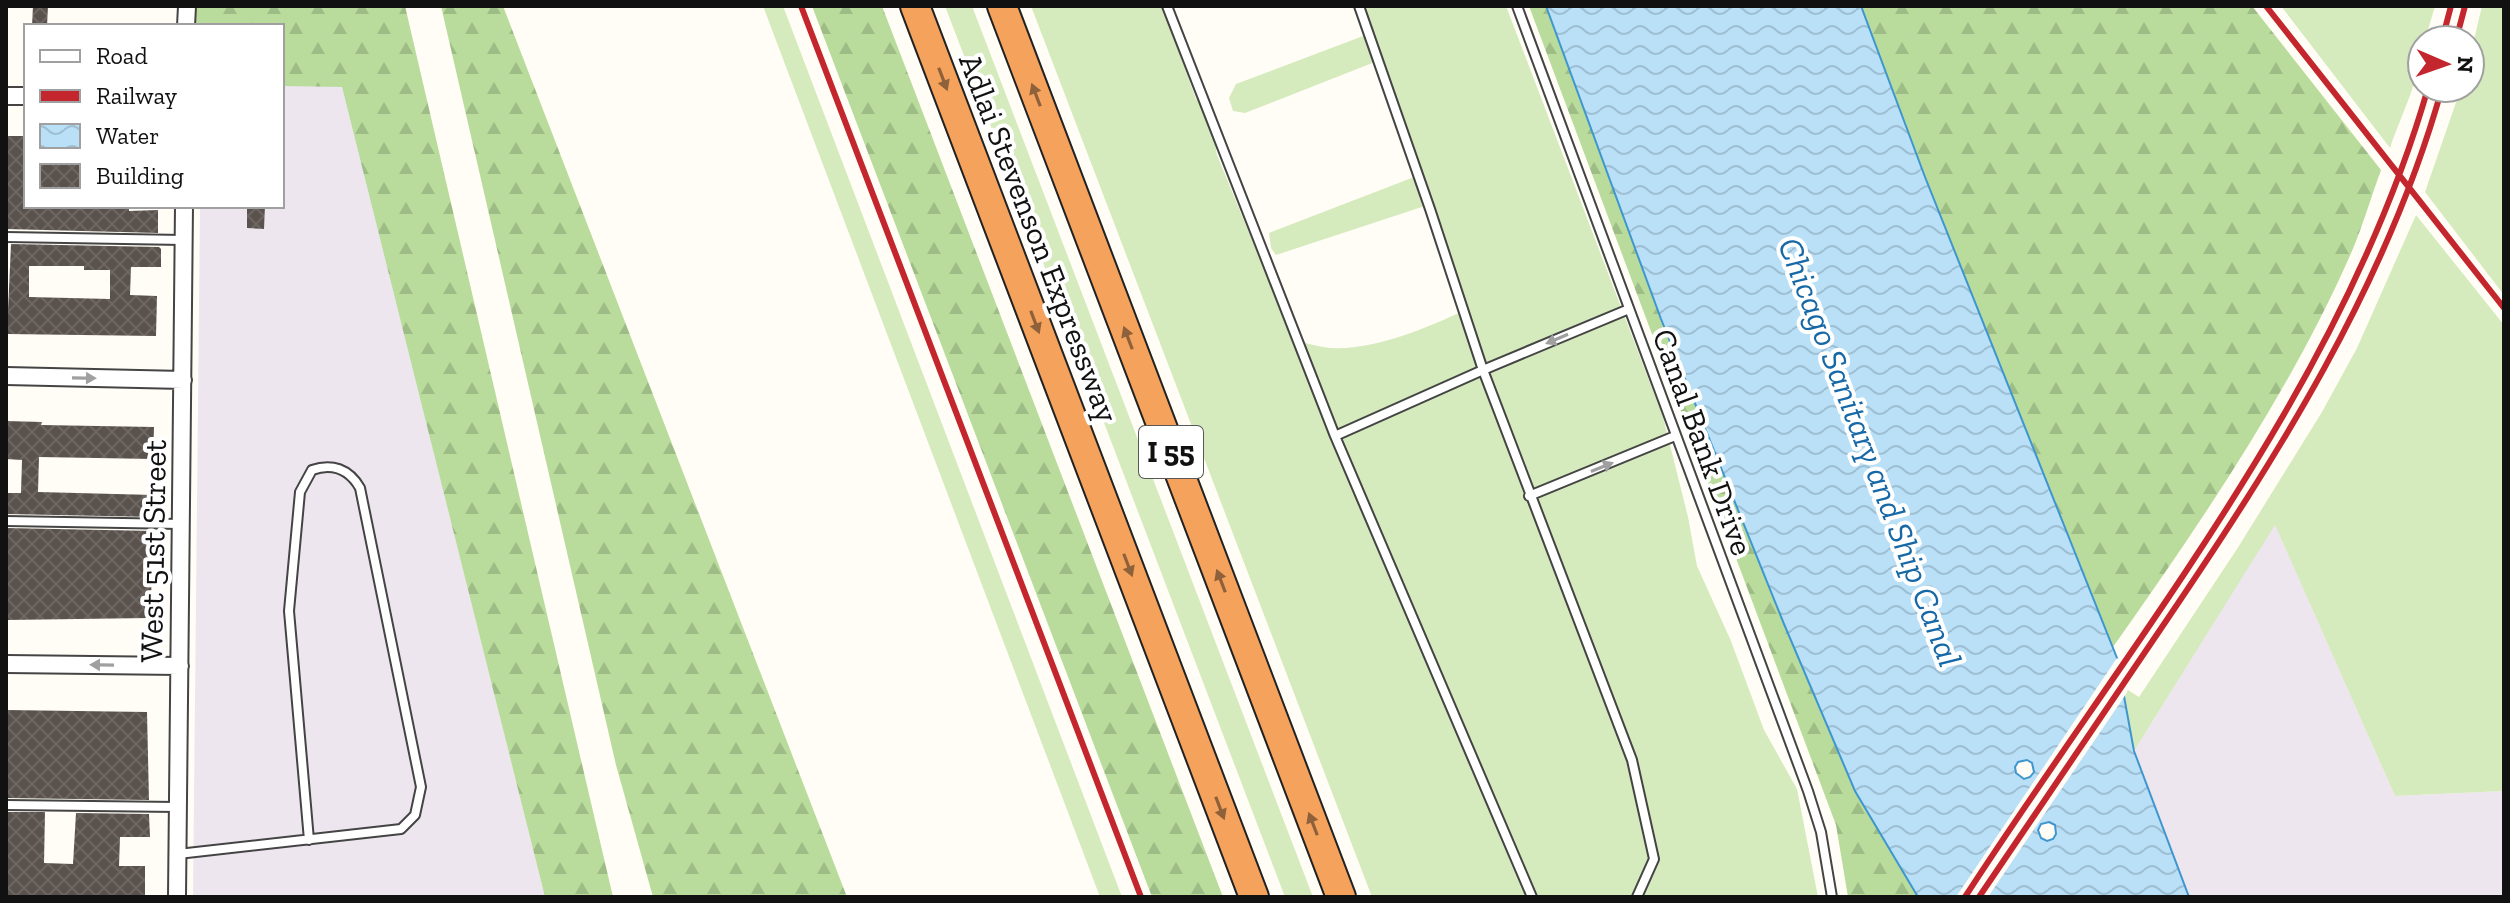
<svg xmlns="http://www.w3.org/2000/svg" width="2510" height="903" font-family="'Zilla Slab',serif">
  <defs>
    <pattern id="forest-firs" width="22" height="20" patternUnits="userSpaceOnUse" patternTransform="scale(2)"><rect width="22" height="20" fill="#b9dc9c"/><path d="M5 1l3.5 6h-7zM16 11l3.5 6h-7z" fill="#9ebc85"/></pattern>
    <pattern id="water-waves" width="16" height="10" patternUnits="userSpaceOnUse" patternTransform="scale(2)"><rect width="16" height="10" fill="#b9e0f7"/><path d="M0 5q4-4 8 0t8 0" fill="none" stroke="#9ebfd3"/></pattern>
    <pattern id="building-cross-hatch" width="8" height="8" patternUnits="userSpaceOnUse" patternTransform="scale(2)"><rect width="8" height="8" fill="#5a524d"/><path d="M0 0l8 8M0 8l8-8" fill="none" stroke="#6d6662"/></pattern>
  </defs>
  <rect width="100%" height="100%" fill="#fffdf5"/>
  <path fill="#eee6ef" d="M 282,86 L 342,86 L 545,897 L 193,897 L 200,206 L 282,206 Z
    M 2275,524 L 2395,796 L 2504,791 L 2504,897 L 2189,897 L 2134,751 Z"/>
  <path fill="#d5ebbd" d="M 763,6 L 783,6 L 1122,897 L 1100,897 Z
    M 945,6 L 972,6 L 1313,897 L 1285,897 Z
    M 1031,6 L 1162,6 L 1196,99 L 1214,111 C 1218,127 1213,139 1217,155 L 1293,340 C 1306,343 1319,347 1331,348 C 1377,350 1425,328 1466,310 L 1431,204 L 1276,255 L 1271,248 L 1269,233 L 1422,174 L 1380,60 L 1245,113 L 1233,111 L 1229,98 L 1236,84 L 1371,33 L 1361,6 L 1506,6 L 1663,417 L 1688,517 L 1697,566 L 1731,641 L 1764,730 L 1797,789 L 1818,897 L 1372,897 Z
    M 2281,6 L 2435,6 L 2425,40 L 2422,40 C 2422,76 2401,115 2390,148 Z
    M 2482,6 L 2504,6 L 2504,295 L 2425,192 L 2461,88 L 2470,88 L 2470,57 Z
    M 2416,215 L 2504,325 L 2504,791 L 2395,796 L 2275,525 L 2134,751 L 2124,697 L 2128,690 L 2139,697 L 2237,549 L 2322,412 L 2357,348 Z"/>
  <path fill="url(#forest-firs)" d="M 195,6 L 405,6 L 613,897 L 545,897 L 342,87 L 282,86 L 282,26 L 195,26 Z
    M 441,6 L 503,6 L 847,897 L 653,897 L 616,765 Z
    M 812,6 L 882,6 L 1223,897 L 1152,897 Z
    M 1529,6 L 1546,6 L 1661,319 L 1784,624 L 1855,791 L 1918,897 L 1848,897 L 1836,825 Z
    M 1861,6 L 2252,6 L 2381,170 C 2371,197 2363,225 2352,251 C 2292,389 2200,524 2113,647 L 1925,177 Z"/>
  <path fill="url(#water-waves)" stroke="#3f96cf" stroke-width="2" fill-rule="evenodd" d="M 1546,6 L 1861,6 L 1925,177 L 2117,658 L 2134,751 L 2189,897 L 1918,897 L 1855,791 L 1784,624 L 1661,319 ZM 2027,760 L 2032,763 L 2034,772 L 2030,777 L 2024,779 L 2016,773 L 2015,767 L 2018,762 ZM 2035,786 L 2051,795 L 2044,809 L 2027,802 ZM 2049,822 L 2055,825 L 2056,834 L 2053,839 L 2047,841 L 2041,838 L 2038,830 L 2041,824 Z"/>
  <path fill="#fffdf5" d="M 2117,658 L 2122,661 L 2127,692 L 2124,697 L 1988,897 L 1956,897 Z"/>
  <path fill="url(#building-cross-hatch)" fill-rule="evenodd" d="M 33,6 L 48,6 L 47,26 L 32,26 Z
    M 6,136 L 26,136 L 26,206 L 129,206 L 129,211 L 158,210 L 158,233 L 6,229 Z
    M 247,206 L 265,206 L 264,229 L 247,228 Z
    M 11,244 L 159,247 L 161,249 L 161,267 L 131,267 L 130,295 L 157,296 L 156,336 L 7,334 ZM 29,266 L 84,266 L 84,270 L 110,270 L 110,299 L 29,297 Z
    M 6,421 L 42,422 L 41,425 L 154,427 L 153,459 L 39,457 L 38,492 L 154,495 L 154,517 L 6,514 L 6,493 L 21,493 L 22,460 L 6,459 Z
    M 6,528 L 154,531 L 150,618 L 6,620 Z
    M 6,710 L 147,712 L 149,800 L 6,798 Z
    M 6,812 L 45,812 L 44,863 L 73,864 L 76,813 L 149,814 L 150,837 L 120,837 L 119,866 L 145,866 L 145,897 L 6,897 Z"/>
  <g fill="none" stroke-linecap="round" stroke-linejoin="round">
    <defs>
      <path id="lane" d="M 1167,6 L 1335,436 L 1532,897
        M 1359,6 L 1430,209 L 1483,370 L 1632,760 L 1654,859 L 1637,897
        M 1517,6 L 1808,791 L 1821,832 L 1832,897
        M 6,237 L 183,240
        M 1335,436 L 1483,370 L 1629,309
        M 1529,496 L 1675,436
        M 6,521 L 181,524
        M 6,805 L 177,807
        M 178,854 L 401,829 L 415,815 L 421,787 L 360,488 C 349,469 332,463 312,470 L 300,492 L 289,611 L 309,840"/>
      <path id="street" d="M 186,26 L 187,6
        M 6,96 L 26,96
        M 6,376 L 183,380
        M 6,664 L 180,666
        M 177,897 L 184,206"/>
      <path id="highway" d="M 915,6 L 1254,897
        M 1002,6 L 1341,897"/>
    </defs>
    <use href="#lane" stroke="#444" stroke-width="12"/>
    <use href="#street" stroke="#444" stroke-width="20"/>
    <use href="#highway" stroke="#222" stroke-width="32"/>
    <use href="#lane" stroke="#fff" stroke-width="8"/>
    <use href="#street" stroke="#fff" stroke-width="16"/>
    <use href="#highway" stroke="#f5a25d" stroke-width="28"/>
    <path stroke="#c4262e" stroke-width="6" d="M 801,6 L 1141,897
      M 2266,6 L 2504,308
      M 2442,40 L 2451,6
      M 2456,40 L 2465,6
      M 1965,897 C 2132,639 2342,388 2428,88
      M 1979,897 C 2040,807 2101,717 2162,627 C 2276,459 2387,285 2442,88"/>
  </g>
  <defs><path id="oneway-solid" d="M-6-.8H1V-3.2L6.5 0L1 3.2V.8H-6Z" transform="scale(2)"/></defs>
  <g fill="#8e613b">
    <use href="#oneway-solid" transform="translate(943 79) rotate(69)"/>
    <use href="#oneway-solid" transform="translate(1036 95) rotate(-111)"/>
    <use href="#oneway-solid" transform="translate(1035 322) rotate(69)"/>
    <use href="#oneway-solid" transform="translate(1128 338) rotate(-111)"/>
    <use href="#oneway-solid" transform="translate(1128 565) rotate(69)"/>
    <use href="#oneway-solid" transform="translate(1221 581) rotate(-111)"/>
    <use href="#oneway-solid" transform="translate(1220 808) rotate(69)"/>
    <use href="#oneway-solid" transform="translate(1313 824) rotate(-111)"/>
  </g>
  <g fill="#a0a0a0">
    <use href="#oneway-solid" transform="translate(1557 339) rotate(157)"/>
    <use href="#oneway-solid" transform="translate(84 378) rotate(1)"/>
    <use href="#oneway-solid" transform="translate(1602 467) rotate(-22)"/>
    <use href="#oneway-solid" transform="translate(102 665) rotate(-179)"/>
  </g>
  <g text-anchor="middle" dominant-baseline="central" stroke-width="8" stroke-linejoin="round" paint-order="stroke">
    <rect fill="#fff" stroke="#585858" stroke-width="2" x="1139" y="426" width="64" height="52" rx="6"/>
    <g font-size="30" font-weight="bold" fill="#111">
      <text x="1171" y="452">I 55</text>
    </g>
    <g font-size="32" fill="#111" stroke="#fff">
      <text transform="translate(1039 238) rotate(69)">Adlai Stevenson Expressway</text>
      <text transform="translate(1703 442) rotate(70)">Canal Bank Drive</text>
      <text transform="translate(153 551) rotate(-89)">West 51st Street</text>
    </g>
    <g font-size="34" font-style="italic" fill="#1768a6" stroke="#fff">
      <text transform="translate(1870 452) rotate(69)">Chicago Sanitary and Ship Canal</text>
    </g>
  </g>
  <rect width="2510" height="903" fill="none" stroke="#111111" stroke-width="16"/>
  <rect x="24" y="24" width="260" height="184" fill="#ffffff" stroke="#a0a0a0" stroke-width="2"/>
  <rect x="40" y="50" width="40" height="12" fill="#ffffff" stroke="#a0a0a0" stroke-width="2"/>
  <text x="96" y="64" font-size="24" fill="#111111">Road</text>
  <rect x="40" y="90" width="40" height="12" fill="#c4262e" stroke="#a0a0a0" stroke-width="2"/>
  <text x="96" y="104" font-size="24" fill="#111111">Railway</text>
  <rect x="40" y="124" width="40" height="24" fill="url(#water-waves)" stroke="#a0a0a0" stroke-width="2"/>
  <text x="96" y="144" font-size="24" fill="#111111">Water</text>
  <rect x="40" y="164" width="40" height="24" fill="url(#building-cross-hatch)" stroke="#a0a0a0" stroke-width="2"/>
  <text x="96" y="184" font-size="24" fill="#111111">Building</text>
  <g transform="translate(2446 64) rotate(92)"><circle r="38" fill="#ffffff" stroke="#a0a0a0" stroke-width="2"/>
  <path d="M0-6L14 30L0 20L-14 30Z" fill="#c4262e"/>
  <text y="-12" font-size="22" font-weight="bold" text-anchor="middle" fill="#111111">N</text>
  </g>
</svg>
